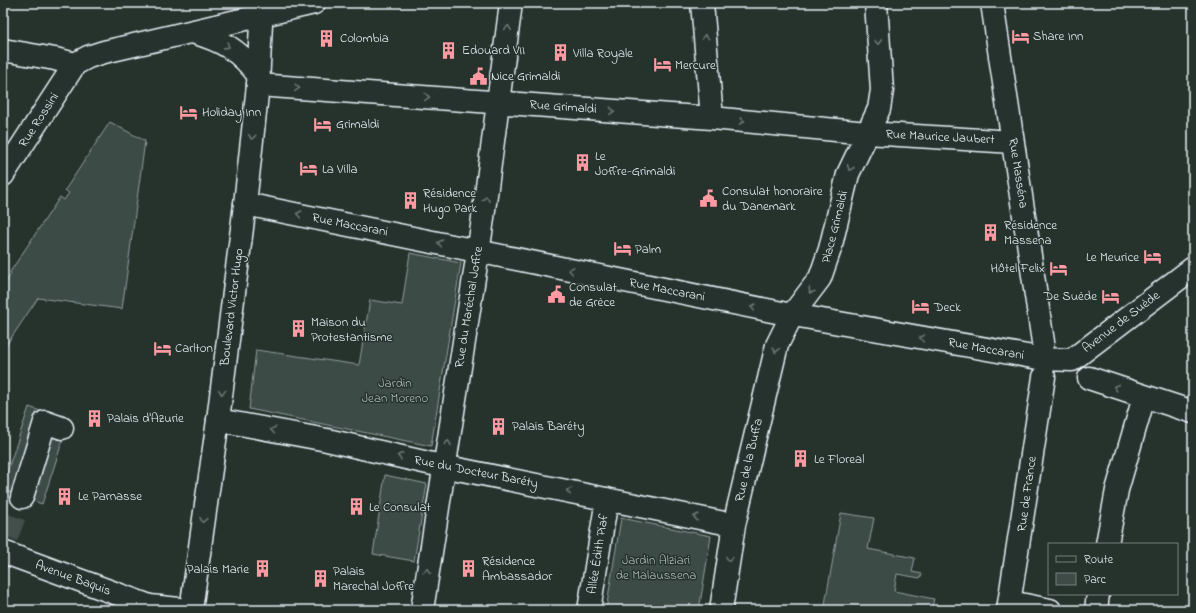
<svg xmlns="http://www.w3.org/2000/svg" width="1196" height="613" font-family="'Indie Flower',sans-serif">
  <rect width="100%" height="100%" fill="#26332d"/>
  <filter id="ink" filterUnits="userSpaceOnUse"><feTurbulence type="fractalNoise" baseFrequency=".025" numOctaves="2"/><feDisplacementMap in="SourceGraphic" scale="8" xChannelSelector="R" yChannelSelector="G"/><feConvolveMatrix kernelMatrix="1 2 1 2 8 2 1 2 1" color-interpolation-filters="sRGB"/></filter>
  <g filter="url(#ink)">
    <path fill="#3e4b47" stroke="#939ea0" d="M 110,122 L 145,141 L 122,309 L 38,298 L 3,350 L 3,287 L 11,274 L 10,272 L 60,197 L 64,200 L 69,193 L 65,190 Z
      M 410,253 L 461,263 L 431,446 L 249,409 L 256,350 L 359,365 L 370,300 L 402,305 Z
      M 29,407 L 69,421 L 42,504 L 3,490 L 3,484 Z
      M 385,475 L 427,484 L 414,561 L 373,554 Z
      M 841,513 L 874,518 L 868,549 L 915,558 L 912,572 L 922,574 L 920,578 L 897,574 L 894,591 L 934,599 L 931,610 L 824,610 Z
      M 621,518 L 711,536 L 699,610 L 606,610 Z"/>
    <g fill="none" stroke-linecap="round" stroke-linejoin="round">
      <path stroke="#43504b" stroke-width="22" stroke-dasharray="22 11" stroke-linecap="butt" d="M 7,537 L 22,497"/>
      <defs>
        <path id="minor" d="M 702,3 L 712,118
          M 992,3 L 1043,342
          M 192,32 C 223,41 239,50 259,76
          M 3,50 L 55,59 L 75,64 L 88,57 L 104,52 L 314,3
          M 258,85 L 712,118 L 867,133 L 1013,142
          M 3,175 L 75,64
          M 245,204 L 782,313 L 1044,359 L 1072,360 L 1193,268
          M 1089,378 L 1193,412
          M 218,420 L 327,440 L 428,463 L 734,525
          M 22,497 L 45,422 L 62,428
          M 1107,544 L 1117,490 L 1144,397
          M 3,552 L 150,606 L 189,610
          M 1010,602 L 1050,610
          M 589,610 L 607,499
          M 721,610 L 734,525 L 777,345 L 792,315 L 820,278 L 830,249 L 848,174 L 879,109 L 882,90 L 876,3
          M 1008,610 L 1044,377
          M 1096,610 L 1098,594"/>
        <path id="major" d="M 191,610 L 218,420 L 245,204 L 258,85 L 262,3
          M 422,610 L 481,233 L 511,3"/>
      </defs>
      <use href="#minor" stroke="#e8f1f8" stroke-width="25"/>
      <use href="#major" stroke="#e8f1f8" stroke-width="25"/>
      <use href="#minor" stroke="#26332d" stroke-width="22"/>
      <use href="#major" stroke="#26332d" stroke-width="22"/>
    </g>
    <defs><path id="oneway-chevron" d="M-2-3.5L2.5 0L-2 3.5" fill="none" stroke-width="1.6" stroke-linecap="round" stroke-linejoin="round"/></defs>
    <g stroke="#6a7674">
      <use href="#oneway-chevron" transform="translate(508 28) rotate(-83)"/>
      <use href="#oneway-chevron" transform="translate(705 37) rotate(-95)"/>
      <use href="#oneway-chevron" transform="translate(878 42) rotate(86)"/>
      <use href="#oneway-chevron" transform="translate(227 46) rotate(32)"/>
      <use href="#oneway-chevron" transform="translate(297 88) rotate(4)"/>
      <use href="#oneway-chevron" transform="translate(427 97) rotate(4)"/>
      <use href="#oneway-chevron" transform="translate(612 111) rotate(4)"/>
      <use href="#oneway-chevron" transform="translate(742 121) rotate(6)"/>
      <use href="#oneway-chevron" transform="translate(252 137) rotate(96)"/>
      <use href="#oneway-chevron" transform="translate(850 168) rotate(112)"/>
      <use href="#oneway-chevron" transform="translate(486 199) rotate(-83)"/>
      <use href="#oneway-chevron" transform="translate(299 214) rotate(-169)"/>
      <use href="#oneway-chevron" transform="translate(440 243) rotate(-169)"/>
      <use href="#oneway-chevron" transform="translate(571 270) rotate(-169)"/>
      <use href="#oneway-chevron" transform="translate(811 291) rotate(126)"/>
      <use href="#oneway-chevron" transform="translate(753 307) rotate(-169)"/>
      <use href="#oneway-chevron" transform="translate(922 338) rotate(-170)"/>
      <use href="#oneway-chevron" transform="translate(776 350) rotate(104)"/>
      <use href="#oneway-chevron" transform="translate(1116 387) rotate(-160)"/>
      <use href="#oneway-chevron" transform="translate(222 392) rotate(97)"/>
      <use href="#oneway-chevron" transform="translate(273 430) rotate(-170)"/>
      <use href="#oneway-chevron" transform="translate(448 443) rotate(-81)"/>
      <use href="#oneway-chevron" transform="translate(400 456) rotate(-167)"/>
      <use href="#oneway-chevron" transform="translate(569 491) rotate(-168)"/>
      <use href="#oneway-chevron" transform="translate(696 517) rotate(-168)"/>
      <use href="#oneway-chevron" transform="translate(203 520) rotate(99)"/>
      <use href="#oneway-chevron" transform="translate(729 559) rotate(99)"/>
      <use href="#oneway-chevron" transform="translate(427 571) rotate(-81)"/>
    </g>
  </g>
  <defs>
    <symbol id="hotel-bare" viewBox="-9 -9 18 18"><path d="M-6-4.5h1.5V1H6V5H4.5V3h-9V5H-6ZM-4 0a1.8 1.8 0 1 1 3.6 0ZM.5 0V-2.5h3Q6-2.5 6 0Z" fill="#ff9aa2" stroke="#26332d" stroke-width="2.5" paint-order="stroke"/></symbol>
    <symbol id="building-bare" viewBox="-9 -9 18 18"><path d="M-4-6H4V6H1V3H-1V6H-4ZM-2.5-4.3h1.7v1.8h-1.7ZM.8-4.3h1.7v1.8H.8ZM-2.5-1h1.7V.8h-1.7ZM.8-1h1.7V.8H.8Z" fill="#ff9aa2" stroke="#26332d" stroke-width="2.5" paint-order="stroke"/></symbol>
    <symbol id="civic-bare" viewBox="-9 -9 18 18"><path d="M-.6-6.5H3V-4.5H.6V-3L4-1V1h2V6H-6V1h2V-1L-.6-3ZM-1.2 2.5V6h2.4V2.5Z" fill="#ff9aa2" stroke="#26332d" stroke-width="2.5" paint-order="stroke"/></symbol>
  </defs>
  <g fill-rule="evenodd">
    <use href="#hotel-bare" x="1008" y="24" width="25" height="25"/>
    <use href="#building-bare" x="314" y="26" width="25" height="25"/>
    <use href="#building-bare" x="436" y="38" width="25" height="25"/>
    <use href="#building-bare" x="548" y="40" width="25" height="25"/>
    <use href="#hotel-bare" x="650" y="52" width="25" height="25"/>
    <use href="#civic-bare" x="466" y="64" width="25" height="25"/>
    <use href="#hotel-bare" x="176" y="100" width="25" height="25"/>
    <use href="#hotel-bare" x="310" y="112" width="25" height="25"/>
    <use href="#building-bare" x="570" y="150" width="25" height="25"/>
    <use href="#hotel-bare" x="296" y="156" width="25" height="25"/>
    <use href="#civic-bare" x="696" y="186" width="25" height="25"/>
    <use href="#building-bare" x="398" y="188" width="25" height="25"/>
    <use href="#building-bare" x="978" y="220" width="25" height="25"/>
    <use href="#hotel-bare" x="610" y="236" width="25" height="25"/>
    <use href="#hotel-bare" x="1140" y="244" width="25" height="25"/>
    <use href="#hotel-bare" x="1046" y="256" width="25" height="25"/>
    <use href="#civic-bare" x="544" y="282" width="25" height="25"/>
    <use href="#hotel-bare" x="1098" y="284" width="25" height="25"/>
    <use href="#hotel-bare" x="908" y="294" width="25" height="25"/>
    <use href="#building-bare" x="286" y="316" width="25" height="25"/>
    <use href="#hotel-bare" x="150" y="336" width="25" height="25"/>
    <use href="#building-bare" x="82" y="406" width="25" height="25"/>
    <use href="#building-bare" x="486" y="414" width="25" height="25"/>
    <use href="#building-bare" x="788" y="446" width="25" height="25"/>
    <use href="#building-bare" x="52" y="484" width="25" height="25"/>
    <use href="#building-bare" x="344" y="494" width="25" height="25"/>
    <use href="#building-bare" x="456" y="556" width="25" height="25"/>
    <use href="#building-bare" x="250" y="556" width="25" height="25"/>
    <use href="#building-bare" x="308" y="566" width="25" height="25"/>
  </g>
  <g text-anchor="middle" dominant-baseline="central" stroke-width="3" stroke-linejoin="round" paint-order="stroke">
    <g font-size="13" fill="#e8f1f8" stroke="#26332d" text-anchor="start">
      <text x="1033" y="36">Share Inn</text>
      <text x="340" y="38">Colombia</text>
      <text x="462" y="50">Edouard VII</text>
      <text x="573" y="53">Villa Royale</text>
      <text x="675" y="65">Mercure</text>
      <text x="491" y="76">Nice Grimaldi</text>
      <text x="202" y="112">Holiday Inn</text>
      <text x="336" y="124">Grimaldi</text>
      <text x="595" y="156">Le<tspan x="595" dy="15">Joffre-Grimaldi</tspan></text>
      <text x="322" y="169">La Villa</text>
      <text x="722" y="191">Consulat honoraire<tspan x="722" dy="15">du Danemark</tspan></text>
      <text x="423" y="193">Résidence<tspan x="423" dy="15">Hugo Park</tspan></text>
      <text x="1004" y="225">Résidence<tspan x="1004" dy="15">Massena</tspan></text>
      <text x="635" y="249">Palm</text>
      <text x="1139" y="257" text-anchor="end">Le Meurice</text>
      <text x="1045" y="268" text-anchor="end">Hôtel Felix</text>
      <text x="569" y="287">Consulat<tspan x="569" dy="15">de Grèce</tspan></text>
      <text x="1097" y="296" text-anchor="end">De Suède</text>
      <text x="934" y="307">Deck</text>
      <text x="311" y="322">Maison du<tspan x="311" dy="15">Protestantisme</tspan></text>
      <text x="175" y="348">Carlton</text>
      <text x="107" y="418">Palais d'Azurie</text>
      <text x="512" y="426">Palais Baréty</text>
      <text x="814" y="459">Le Floreal</text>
      <text x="78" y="496">Le Parnasse</text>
      <text x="369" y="507">Le Consulat</text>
      <text x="482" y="561">Résidence<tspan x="482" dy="15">Ambassador</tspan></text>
      <text x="249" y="569" text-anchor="end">Palais Marie</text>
      <text x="333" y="571">Palais<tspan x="333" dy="15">Marechal Joffre</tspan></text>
    </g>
    <g font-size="13" fill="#e8f1f8" stroke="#26332d">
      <text transform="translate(563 107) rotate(4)">Rue Grimaldi</text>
      <text transform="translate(39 120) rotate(-57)">Rue Rossini</text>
      <text transform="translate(940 137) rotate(3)">Rue Maurice Jaubert</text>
      <text transform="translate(1018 173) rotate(81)">Rue Masséna</text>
      <text transform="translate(350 225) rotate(11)">Rue Maccarani</text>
      <text transform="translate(835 227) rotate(-76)">Place Grimaldi</text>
      <text transform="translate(667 290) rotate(11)">Rue Maccarani</text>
      <text transform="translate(232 307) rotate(-83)">Boulevard Victor Hugo</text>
      <text transform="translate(469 307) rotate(-81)">Rue du Maréchal Joffre</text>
      <text transform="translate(1121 322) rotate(-37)">Avenue de Suède</text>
      <text transform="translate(986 349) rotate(10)">Rue Maccarani</text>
      <text transform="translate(749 460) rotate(-77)">Rue de la Buffa</text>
      <text transform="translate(476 472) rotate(11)">Rue du Docteur Baréty</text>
      <text transform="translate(1027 494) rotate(-82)">Rue de France</text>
      <text transform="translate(598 554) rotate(-81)">Allée Édith Piaf</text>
      <text transform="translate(73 578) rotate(20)">Avenue Baquis</text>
    </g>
    <g font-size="13" fill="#b5bfc3" stroke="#26332d">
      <text x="395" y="383">Jardin<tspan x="395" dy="15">Jean Moreno</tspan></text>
      <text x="656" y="560">Jardin Alziari<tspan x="656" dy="15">de Malaussena</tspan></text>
    </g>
  </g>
  <rect width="1196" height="613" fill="none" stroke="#26332d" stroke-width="16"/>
  <rect x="8" y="8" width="1180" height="597" fill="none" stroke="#e8f1f8" stroke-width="1.5" filter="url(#ink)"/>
  <rect x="1048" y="543" width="130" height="52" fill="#26332d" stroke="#747f7e"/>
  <rect x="1056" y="556" width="20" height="6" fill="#26332d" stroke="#747f7e"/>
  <text x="1084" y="563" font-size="12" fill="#e8f1f8">Route</text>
  <rect x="1056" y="573" width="20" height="12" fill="#3e4b47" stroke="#747f7e"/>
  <text x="1084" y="583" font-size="12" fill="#e8f1f8">Parc</text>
</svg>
